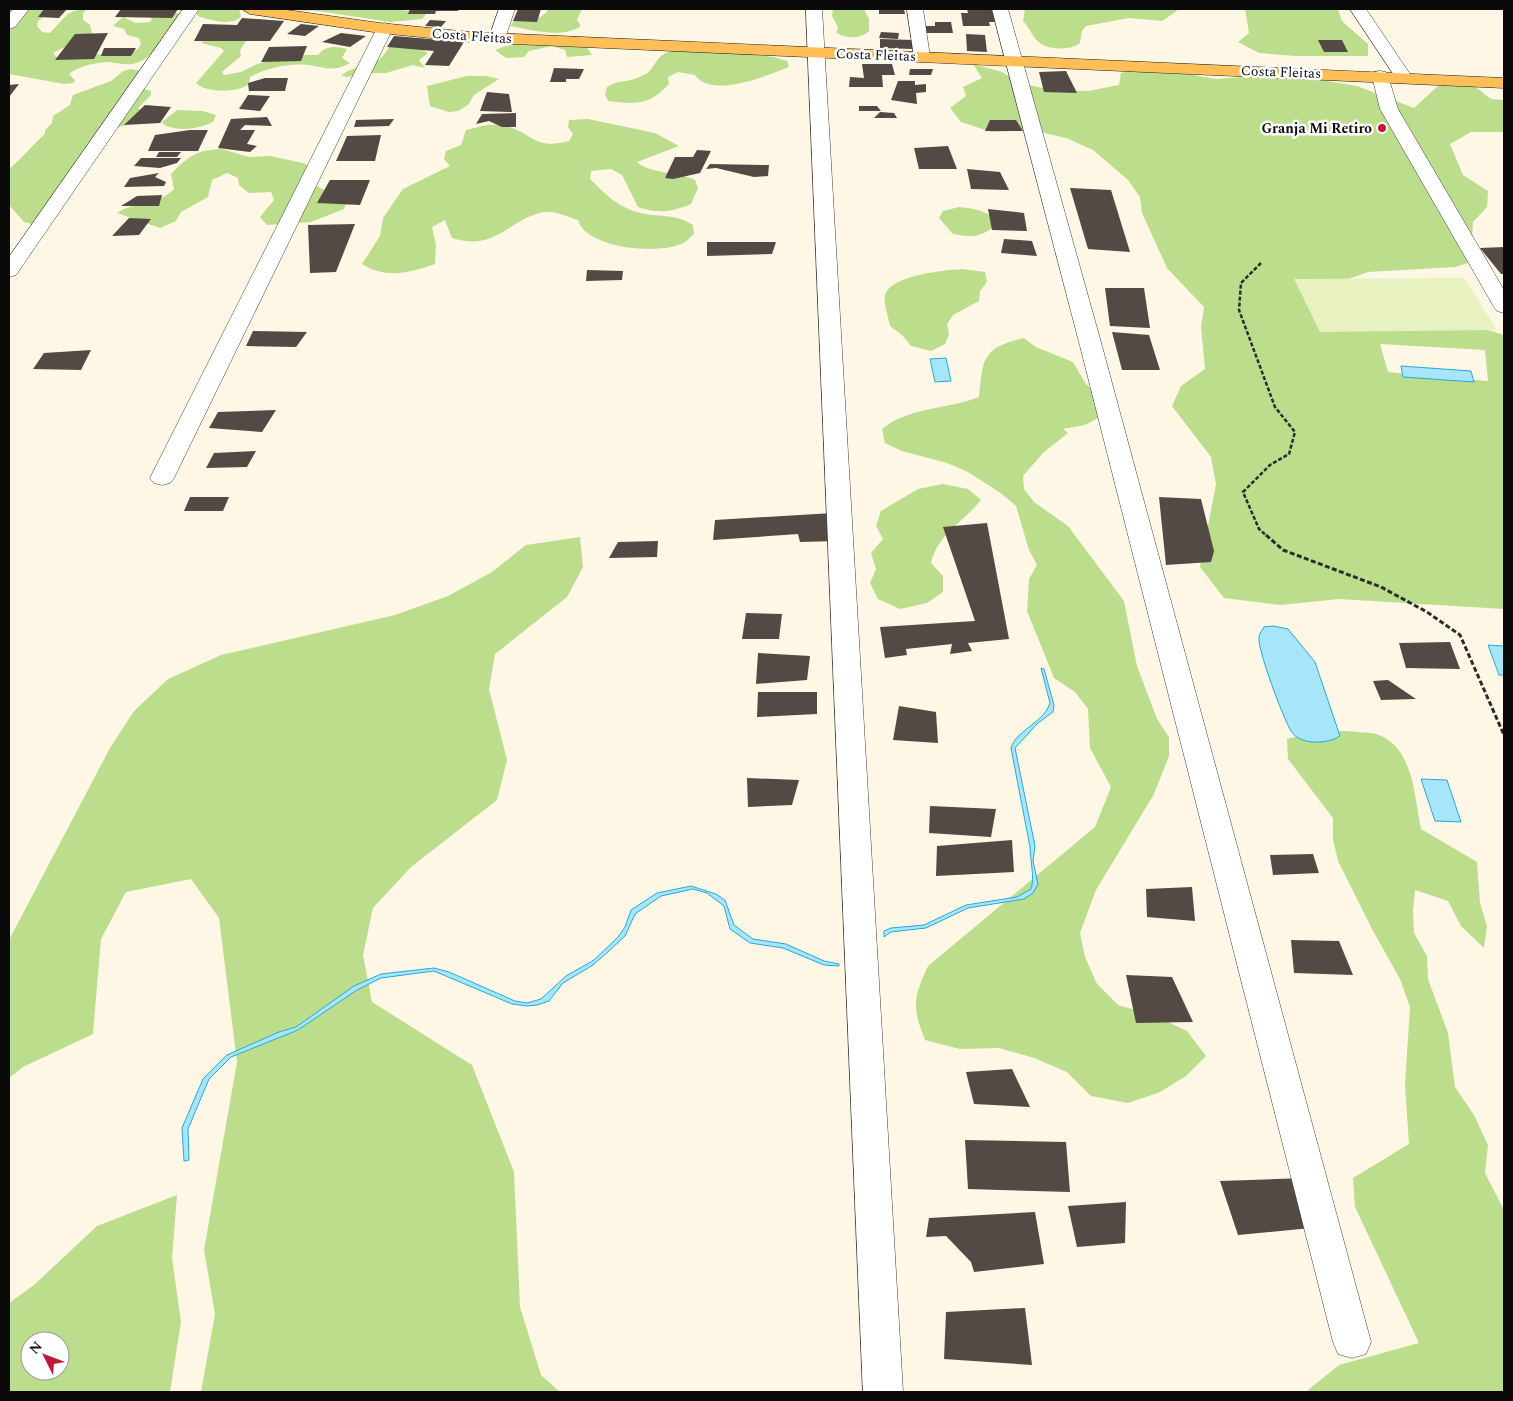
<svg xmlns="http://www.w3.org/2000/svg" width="1513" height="1401" font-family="Spectral,serif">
  <rect width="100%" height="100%" fill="#fff7e6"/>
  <path fill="#bbdd8c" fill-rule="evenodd" d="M 20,9 L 50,9 L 50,12 L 38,21 L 37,26 L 42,32 L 50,33 C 63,20 67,9 86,9 L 83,14 L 83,20 L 90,25 L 92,33 L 53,53 L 58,58 C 70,57 82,54 94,54 C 107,54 135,60 141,44 L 139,38 L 127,35 L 124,29 L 113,26 L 123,17 L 136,23 L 150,22 L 152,19 L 146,14 L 124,11 L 123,9 L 160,9 L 184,15 C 178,20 172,25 167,31 C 158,42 152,59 136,63 C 128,66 118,63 109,62 C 98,62 78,66 69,74 L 75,80 L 74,83 L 64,84 L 9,74 L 9,26 Z
    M 201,9 L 239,9 L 241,16 C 234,27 209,20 198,16 L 196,13 Z
    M 270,9 L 396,9 L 426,14 L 422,19 L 390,22 L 318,11 Z
    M 549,9 L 582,9 L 577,20 L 581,26 C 562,39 532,30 510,26 L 515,20 C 529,20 541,21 549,9 Z
    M 833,9 L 864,9 L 869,19 L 869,31 C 859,40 847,38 836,33 L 838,27 L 832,16 Z
    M 1025,9 L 1177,9 L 1177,11 L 1162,21 L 1129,18 L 1086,26 L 1082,31 L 1080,43 C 1068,52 1042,50 1034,37 C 1030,31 1028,26 1023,21 Z
    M 1245,9 L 1338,9 L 1342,21 L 1368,44 L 1368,56 L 1296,56 L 1259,53 L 1238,42 L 1249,33 Z
    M 525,39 L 586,46 L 592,55 L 567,57 L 565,50 L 552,46 L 529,51 L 524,57 L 506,58 L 495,50 Z
    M 204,40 L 246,41 L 240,50 L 241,56 L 222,72 L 224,75 L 241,72 L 257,64 L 295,55 L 318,55 C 326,45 336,46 347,49 L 342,58 L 350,63 C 332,73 326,67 308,65 C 290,63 266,68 250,77 L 249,84 C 238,93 205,93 196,83 L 224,51 L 221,48 L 201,43 Z
    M 389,47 L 421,49 L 428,53 L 419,60 L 425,68 L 413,65 L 386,73 L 368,73 L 348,77 L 341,76 C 359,60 373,75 389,47 Z
    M 685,48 L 774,57 L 787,61 L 789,67 C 766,76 712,99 695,75 L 678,72 L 668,77 L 669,84 C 649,106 636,104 608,101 L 605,94 L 607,87 C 620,79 625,83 637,78 C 653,72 650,69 659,58 C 665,51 676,50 685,48 Z
    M 973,64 L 1002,72 L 1020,83 L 1052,90 L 1088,91 L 1119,85 L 1121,73 L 1148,67 L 1216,79 L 1285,74 L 1357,86 L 1414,108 L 1438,86 L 1473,85 L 1491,99 L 1504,100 L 1504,132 L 1471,132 L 1450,144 L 1463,175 L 1488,191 L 1487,207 L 1473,222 L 1472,239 L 1486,257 L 1455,267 L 1368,272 L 1337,283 L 1504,335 L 1504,609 L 1339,599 L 1280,605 L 1224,598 L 1200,567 L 1216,484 L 1211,457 L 1172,406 L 1181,386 L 1205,369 L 1201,327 L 1204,307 L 1167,268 L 1142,213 L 1140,197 L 1128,180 L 1093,150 L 1066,138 L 1032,130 L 992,132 L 961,122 L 950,108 L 966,96 L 963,87 L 982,78 ZM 1380,344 L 1485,350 L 1488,381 L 1388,372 Z
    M 131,69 L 142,71 L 139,87 L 151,91 L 151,95 L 138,108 L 144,114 L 137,121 L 114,129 L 83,171 L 83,179 L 32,224 L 24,222 L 9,205 L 9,169 C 23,158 31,146 45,134 L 45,130 L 52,123 L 53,116 L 70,105 L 73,95 L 111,81 L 123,71 Z
    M 467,76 L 486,76 L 499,79 L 474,95 L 468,105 L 458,111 L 449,112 L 430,106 L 427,86 Z
    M 177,110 L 203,111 L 216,115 L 213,122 C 198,129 180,132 164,125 L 162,122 Z
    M 588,119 L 655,133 L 679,146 L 637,162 C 648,173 678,172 695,180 L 698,188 L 691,204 C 672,212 658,214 638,207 L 622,175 L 611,169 L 591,171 L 590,179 C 605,194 620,209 641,213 C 662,218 674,213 693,225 L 694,234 C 691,236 688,240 685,242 C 662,256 586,249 578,220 C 569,217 553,210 544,212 C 508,219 496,252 452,238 L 445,220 L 432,227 L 436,245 L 435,264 C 410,273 385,279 362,264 L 380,236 L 383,218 L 403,189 L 450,166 L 444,159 L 446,151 L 461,145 L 466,130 C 478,127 490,123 502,125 C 532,131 533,151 569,141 L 573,134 L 568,127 L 569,120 Z
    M 222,149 L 249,157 L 270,156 L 303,163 L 313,168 L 312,184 L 347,201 L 344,209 L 311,222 L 267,225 L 260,217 L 274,200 L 271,192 L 249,193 L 239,185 L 238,178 L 227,173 L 212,180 L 208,197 L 181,212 L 176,221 L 160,228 L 117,213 C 135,201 158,205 174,189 L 171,174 C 189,156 196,150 222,149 Z
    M 959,207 C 975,209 989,210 998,224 C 981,237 973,238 953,234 L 939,218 L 943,211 Z
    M 963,269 L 985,272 L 987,282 L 980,291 L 979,301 L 953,315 L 947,324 L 949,334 L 945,344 L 931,351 L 911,346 L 902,335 L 890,326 C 889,318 883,304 885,296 C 889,275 946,270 963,269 Z
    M 1024,338 L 1036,347 L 1073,362 L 1086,384 L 1098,395 L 1100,417 L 1085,425 L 1063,429 L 1068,433 L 1043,453 L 1023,476 L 1024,489 L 1034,502 L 1068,526 L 1124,601 L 1137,666 L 1157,719 L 1169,737 L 1169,756 L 1154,794 L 1096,890 L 1080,933 L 1085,957 L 1097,984 L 1118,1005 L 1153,1015 L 1187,1031 L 1206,1056 L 1186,1076 L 1160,1092 L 1128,1103 L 1091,1096 L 1067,1072 L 1034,1058 L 999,1048 L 960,1049 L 925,1040 C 912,1007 913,998 928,966 L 1095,827 L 1111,787 L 1090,748 L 1088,709 L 1075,692 L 1054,678 L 1027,611 L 1029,579 L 1037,565 L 1029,550 L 1016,506 L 1002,494 L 968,472 L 947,463 L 902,451 L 885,443 L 882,429 C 911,406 946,410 979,397 C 983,358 982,348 1024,338 Z
    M 943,484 L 968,489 L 981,500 C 962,524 939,532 931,563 L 943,576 L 943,592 L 927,603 L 900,609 L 878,599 L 870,583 L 876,569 L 871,553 L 883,539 L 876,526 L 881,511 L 918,489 Z
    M 580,537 L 583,567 L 567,597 L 495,654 L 489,689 L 507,760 L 497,800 L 411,867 L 373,908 L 363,955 L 372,1002 L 472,1065 L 514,1172 L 520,1307 L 541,1375 L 560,1392 L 201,1392 L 215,1314 L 204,1250 L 237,1062 L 219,918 L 191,879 L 126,892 L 101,939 L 93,1034 L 23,1067 L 9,1078 L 9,940 L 110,748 L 134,711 L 168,679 L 221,655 L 395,615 L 448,596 L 492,572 L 526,545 Z
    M 1345,731 C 1354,732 1366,732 1376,734 C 1414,746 1414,796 1421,829 L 1477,862 L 1480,903 L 1487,926 L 1484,948 L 1461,926 L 1448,901 L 1415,890 L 1413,911 L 1414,933 L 1427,956 L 1428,979 L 1448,1033 L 1455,1087 L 1474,1115 L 1488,1145 L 1485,1173 L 1504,1210 L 1504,1392 L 1309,1392 L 1308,1390 L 1339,1365 L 1419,1343 L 1355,1207 L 1353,1178 L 1409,1144 L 1405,1085 L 1410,1007 L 1400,979 L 1372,929 L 1338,861 L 1333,839 L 1333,818 L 1288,759 L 1287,739 L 1314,732 Z
    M 177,1195 L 172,1258 L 181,1322 L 170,1392 L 9,1392 L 9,1303 L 34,1285 L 97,1226 ZM 30,1341 L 60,1341 L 60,1371 L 30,1371 Z"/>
  <path fill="#e7f2c0" d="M 1464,278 L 1497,330 L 1320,332 L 1294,279 Z"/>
  <path fill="#a7e6fa" stroke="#29a8d6" d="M 946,358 L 951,381 L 935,382 L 930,359 Z
    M 1401,366 L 1471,371 L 1474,382 L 1403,377 Z
    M 1273,626 L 1288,629 L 1315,662 L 1340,736 C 1328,744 1300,746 1291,731 C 1284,720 1257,649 1259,637 C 1259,634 1263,629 1264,627 Z
    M 1488,645 L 1504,646 L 1504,675 L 1499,675 Z
    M 1041,668 L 1044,669 L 1054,705 L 1053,712 L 1038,723 L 1015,748 L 1035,846 L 1033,861 L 1038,884 L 1033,893 L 1024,899 L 968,908 L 926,928 L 891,932 L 884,937 L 884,931 L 891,928 L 924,925 L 966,905 L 1017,897 L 1031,889 C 1035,878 1030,860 1030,847 L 1011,748 C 1017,729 1045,722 1050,703 Z
    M 1421,779 L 1447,780 L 1461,822 L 1435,821 Z
    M 691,886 L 716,894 L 725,900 L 734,925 L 753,939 L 786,944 L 824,961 L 839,964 L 839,966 L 824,965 L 783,948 L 750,943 L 730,929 L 724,906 L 707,893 L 693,889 L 661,896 L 635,914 L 625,936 L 609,951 L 593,965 L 563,983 L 549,1001 L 537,1005 L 527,1006 L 512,1004 L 434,971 L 381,978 L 357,990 L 298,1030 L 231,1057 L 209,1079 L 188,1129 L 189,1160 L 184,1161 L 182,1128 L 203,1079 L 227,1055 L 279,1032 L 296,1027 L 354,986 L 381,974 L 434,968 L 449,972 L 515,1001 L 527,1003 L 541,999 L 566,976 L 594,960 L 618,937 L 625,927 L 631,910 L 657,893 Z"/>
  <path fill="#534945" d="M 44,9 L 67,9 L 59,18 L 38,17 Z
    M 121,9 L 178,9 L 172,18 L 115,17 Z
    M 410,9 L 459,9 L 458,11 L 436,11 L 435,14 L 408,14 Z
    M 518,9 L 541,9 L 537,22 L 513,21 Z
    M 879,9 L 904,9 L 905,14 L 879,14 Z
    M 967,9 L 997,9 L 1001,22 L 989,22 L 990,26 L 963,26 L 961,13 L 968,13 Z
    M 242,18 L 284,21 L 270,41 L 194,41 L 203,24 L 237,25 Z
    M 430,20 L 446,21 L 441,27 L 425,26 Z
    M 935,22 L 951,22 L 953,33 L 925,33 L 924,26 L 935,26 Z
    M 301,24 L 319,26 L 305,36 L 287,34 Z
    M 881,32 L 899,33 L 898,39 L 879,38 Z
    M 108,33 L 94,59 L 55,60 L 75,34 Z
    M 341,33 L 366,36 L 350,47 L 322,42 Z
    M 966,34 L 985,35 L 987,52 L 967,51 Z
    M 394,36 L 464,42 L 449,66 L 425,65 L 434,51 L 387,47 Z
    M 880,39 L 913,40 L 913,49 L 880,48 Z
    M 1318,40 L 1342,40 L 1348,52 L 1324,52 Z
    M 307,46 L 301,61 L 261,62 L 269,47 Z
    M 104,48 L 136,48 L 131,56 L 101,56 Z
    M 862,64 L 892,64 L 895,75 L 882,75 L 883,87 L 849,87 L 850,77 L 864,78 Z
    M 554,68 L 584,69 L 579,79 L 566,79 L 566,82 L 550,82 Z
    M 910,69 L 933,69 L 931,75 L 909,75 Z
    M 1066,71 L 1077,93 L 1044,92 L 1039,72 Z
    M 265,78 L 288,78 L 285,91 L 249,91 L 248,83 Z
    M 898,81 L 915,81 L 915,85 L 926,84 L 926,92 L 916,93 L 917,104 L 891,100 Z
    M 19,84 L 9,97 L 9,85 Z
    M 487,92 L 509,94 L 512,112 L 480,111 Z
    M 248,95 L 270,96 L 260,111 L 239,109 Z
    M 145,105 L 171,107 L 160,123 L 124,125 Z
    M 859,106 L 877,106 L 881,111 L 859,111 Z
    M 880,112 L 894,113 L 897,118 L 874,118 Z
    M 516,113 L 516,127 L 502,127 L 489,121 L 476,124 L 482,114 Z
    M 267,117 L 272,126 L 245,125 L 240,130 L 255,130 L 247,144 L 257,146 L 250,152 L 218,148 L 231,119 Z
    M 394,119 L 389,126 L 354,127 L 356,120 Z
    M 990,120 L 1016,120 L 1023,131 L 985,131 Z
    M 190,130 L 208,130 L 198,151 L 148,151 L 155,135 Z
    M 381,135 L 375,161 L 336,161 L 347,136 Z
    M 948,146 L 957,169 L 919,169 L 914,148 Z
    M 697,150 L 711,151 L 700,173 L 673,179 L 665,178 L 675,157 L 693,157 Z
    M 159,152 L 181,152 L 177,157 L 156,157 Z
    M 141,158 L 181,158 L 177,163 L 160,168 L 134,166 Z
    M 710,164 L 769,165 L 768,176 L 754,177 L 716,168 L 706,169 Z
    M 967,169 L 1000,172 L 1009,190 L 971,189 Z
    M 159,173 L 155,177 L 166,182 L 164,186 L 124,187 L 130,178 Z
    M 330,180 L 370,180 L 360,205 L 317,203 Z
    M 1070,188 L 1111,190 L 1130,252 L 1088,249 Z
    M 162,195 L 159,206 L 121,206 L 137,196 Z
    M 988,209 L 1024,213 L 1027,231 L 992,230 Z
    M 129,218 L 151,219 L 139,235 L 112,236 Z
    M 355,224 L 336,272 L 310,273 L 308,225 Z
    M 1004,239 L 1032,241 L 1037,256 L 1001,253 Z
    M 707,242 L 776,242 L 772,254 L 707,256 Z
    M 1504,247 L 1504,274 L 1501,274 L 1480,248 Z
    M 587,270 L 623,271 L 622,280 L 586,281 Z
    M 1105,288 L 1144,288 L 1150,328 L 1110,326 Z
    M 253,331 L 307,332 L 296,347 L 246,346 Z
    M 1112,332 L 1149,335 L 1160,370 L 1122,370 Z
    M 91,350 L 81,370 L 33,369 L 44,353 Z
    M 276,410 L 262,432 L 209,428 L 218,412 Z
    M 256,451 L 247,467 L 206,468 L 214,453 Z
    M 190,497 L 229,497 L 223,511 L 184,511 Z
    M 1159,497 L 1201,499 L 1214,551 L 1211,562 L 1166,565 Z
    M 833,513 L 837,541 L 800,542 L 798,534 L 713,540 L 715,520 Z
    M 987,523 L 1009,639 L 968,643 L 972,651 L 950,654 L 952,644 L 906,649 L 907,655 L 885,658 L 880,627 L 975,621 L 943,527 Z
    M 658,541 L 657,557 L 609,558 L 618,542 Z
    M 746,613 L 782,614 L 779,639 L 742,639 Z
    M 1450,642 L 1460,669 L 1406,668 L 1399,643 Z
    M 758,653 L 810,656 L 807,680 L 756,684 Z
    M 1388,680 L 1416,699 L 1381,700 L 1373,681 Z
    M 758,692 L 817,692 L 817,714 L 757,717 Z
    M 899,706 L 936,712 L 938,743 L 893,740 Z
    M 747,778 L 799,780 L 792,805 L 748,807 Z
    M 930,806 L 996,809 L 991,837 L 929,833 Z
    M 1012,840 L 1014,872 L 936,876 L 937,846 Z
    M 1313,854 L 1319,873 L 1273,875 L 1270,855 Z
    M 1192,887 L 1195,921 L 1147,917 L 1146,889 Z
    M 1291,940 L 1339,941 L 1353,975 L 1294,973 Z
    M 1126,975 L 1172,977 L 1193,1022 L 1136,1023 Z
    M 1012,1069 L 1030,1107 L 974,1104 L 966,1072 Z
    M 965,1140 L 1066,1142 L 1070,1192 L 968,1189 Z
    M 1304,1178 L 1321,1227 L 1238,1235 L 1220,1181 Z
    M 1126,1202 L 1125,1243 L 1077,1247 L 1068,1206 Z
    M 1035,1212 L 1044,1264 L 974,1272 L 971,1262 L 946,1236 L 926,1237 L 929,1218 Z
    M 1025,1308 L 1032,1365 L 944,1359 L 946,1312 Z"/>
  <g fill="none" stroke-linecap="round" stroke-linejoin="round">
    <defs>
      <path id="minor" d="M 13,9 L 29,9 L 15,27 L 9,29 L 9,14 Z
        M 183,9 L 199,9 L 16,275 L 9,277 L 9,257 Z
        M 499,9 L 515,9 L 505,38 L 497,43 L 489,38 Z
        M 806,9 L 822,9 L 903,1392 L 863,1392 Z
        M 907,9 L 923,9 L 930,57 L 928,60 L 922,62 L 914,57 Z
        M 992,9 L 1008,9 L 1102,346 L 1371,1342 L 1366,1354 L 1352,1358 L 1338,1354 L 1333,1342 L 1080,346 Z
        M 1350,9 L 1366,9 L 1412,77 L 1410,81 L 1398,81 Z
        M 385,23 L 393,28 L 174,478 L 170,483 L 162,485 L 154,483 L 150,478 L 377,28 Z
        M 1380,71 L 1386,72 L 1388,76 L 1398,109 L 1504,290 L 1504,313 L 1497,311 L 1494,307 L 1380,109 L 1372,76 L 1374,72 Z"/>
      <path id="major" d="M 242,9 L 280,9 L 380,23 L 470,32 L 1504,78 L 1504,88 L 470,42 L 380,33 L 250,14 Z"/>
    </defs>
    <use href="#minor" stroke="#3d3d3d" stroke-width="1"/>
    <use href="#major" stroke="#1b1b1b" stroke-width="1"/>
    <path stroke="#2c2c2c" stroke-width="2.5" stroke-dasharray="4 2" stroke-linecap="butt" d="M 1261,263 L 1241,283 L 1239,310 L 1275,407 L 1295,432 L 1289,454 L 1270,465 L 1243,492 L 1259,529 L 1267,536"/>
    <path stroke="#2c2c2c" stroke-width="3" stroke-dasharray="5 2.5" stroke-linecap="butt" d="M 1266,535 L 1283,550 L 1381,587 L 1427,612 L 1460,635 L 1504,735"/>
    <use href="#minor" fill="#fff" fill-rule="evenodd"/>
    <use href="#major" fill="#ffbf56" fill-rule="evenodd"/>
  </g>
  <circle fill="#c11a39" stroke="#fff" stroke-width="2" cx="1382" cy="128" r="5"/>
  <g text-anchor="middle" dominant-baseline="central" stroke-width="5" stroke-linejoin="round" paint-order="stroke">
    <g font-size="14" fill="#0a0a0a" stroke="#fff">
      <text transform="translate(472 36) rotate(4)">Costa Fleitas</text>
      <text transform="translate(876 55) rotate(2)">Costa Fleitas</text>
      <text transform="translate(1281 72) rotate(2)">Costa Fleitas</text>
    </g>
    <g font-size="14" font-weight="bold" fill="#0a0a0a" stroke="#fff" text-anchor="end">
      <text x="1372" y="128">Granja Mi Retiro</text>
    </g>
  </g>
  <rect width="1513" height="1401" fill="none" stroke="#0a0a0a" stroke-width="20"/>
  <g transform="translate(45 1356) rotate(312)"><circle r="24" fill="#ffffff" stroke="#9d9d9d"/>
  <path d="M0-4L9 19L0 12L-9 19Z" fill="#c11a39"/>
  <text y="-8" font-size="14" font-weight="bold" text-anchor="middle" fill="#0a0a0a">N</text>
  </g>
</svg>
